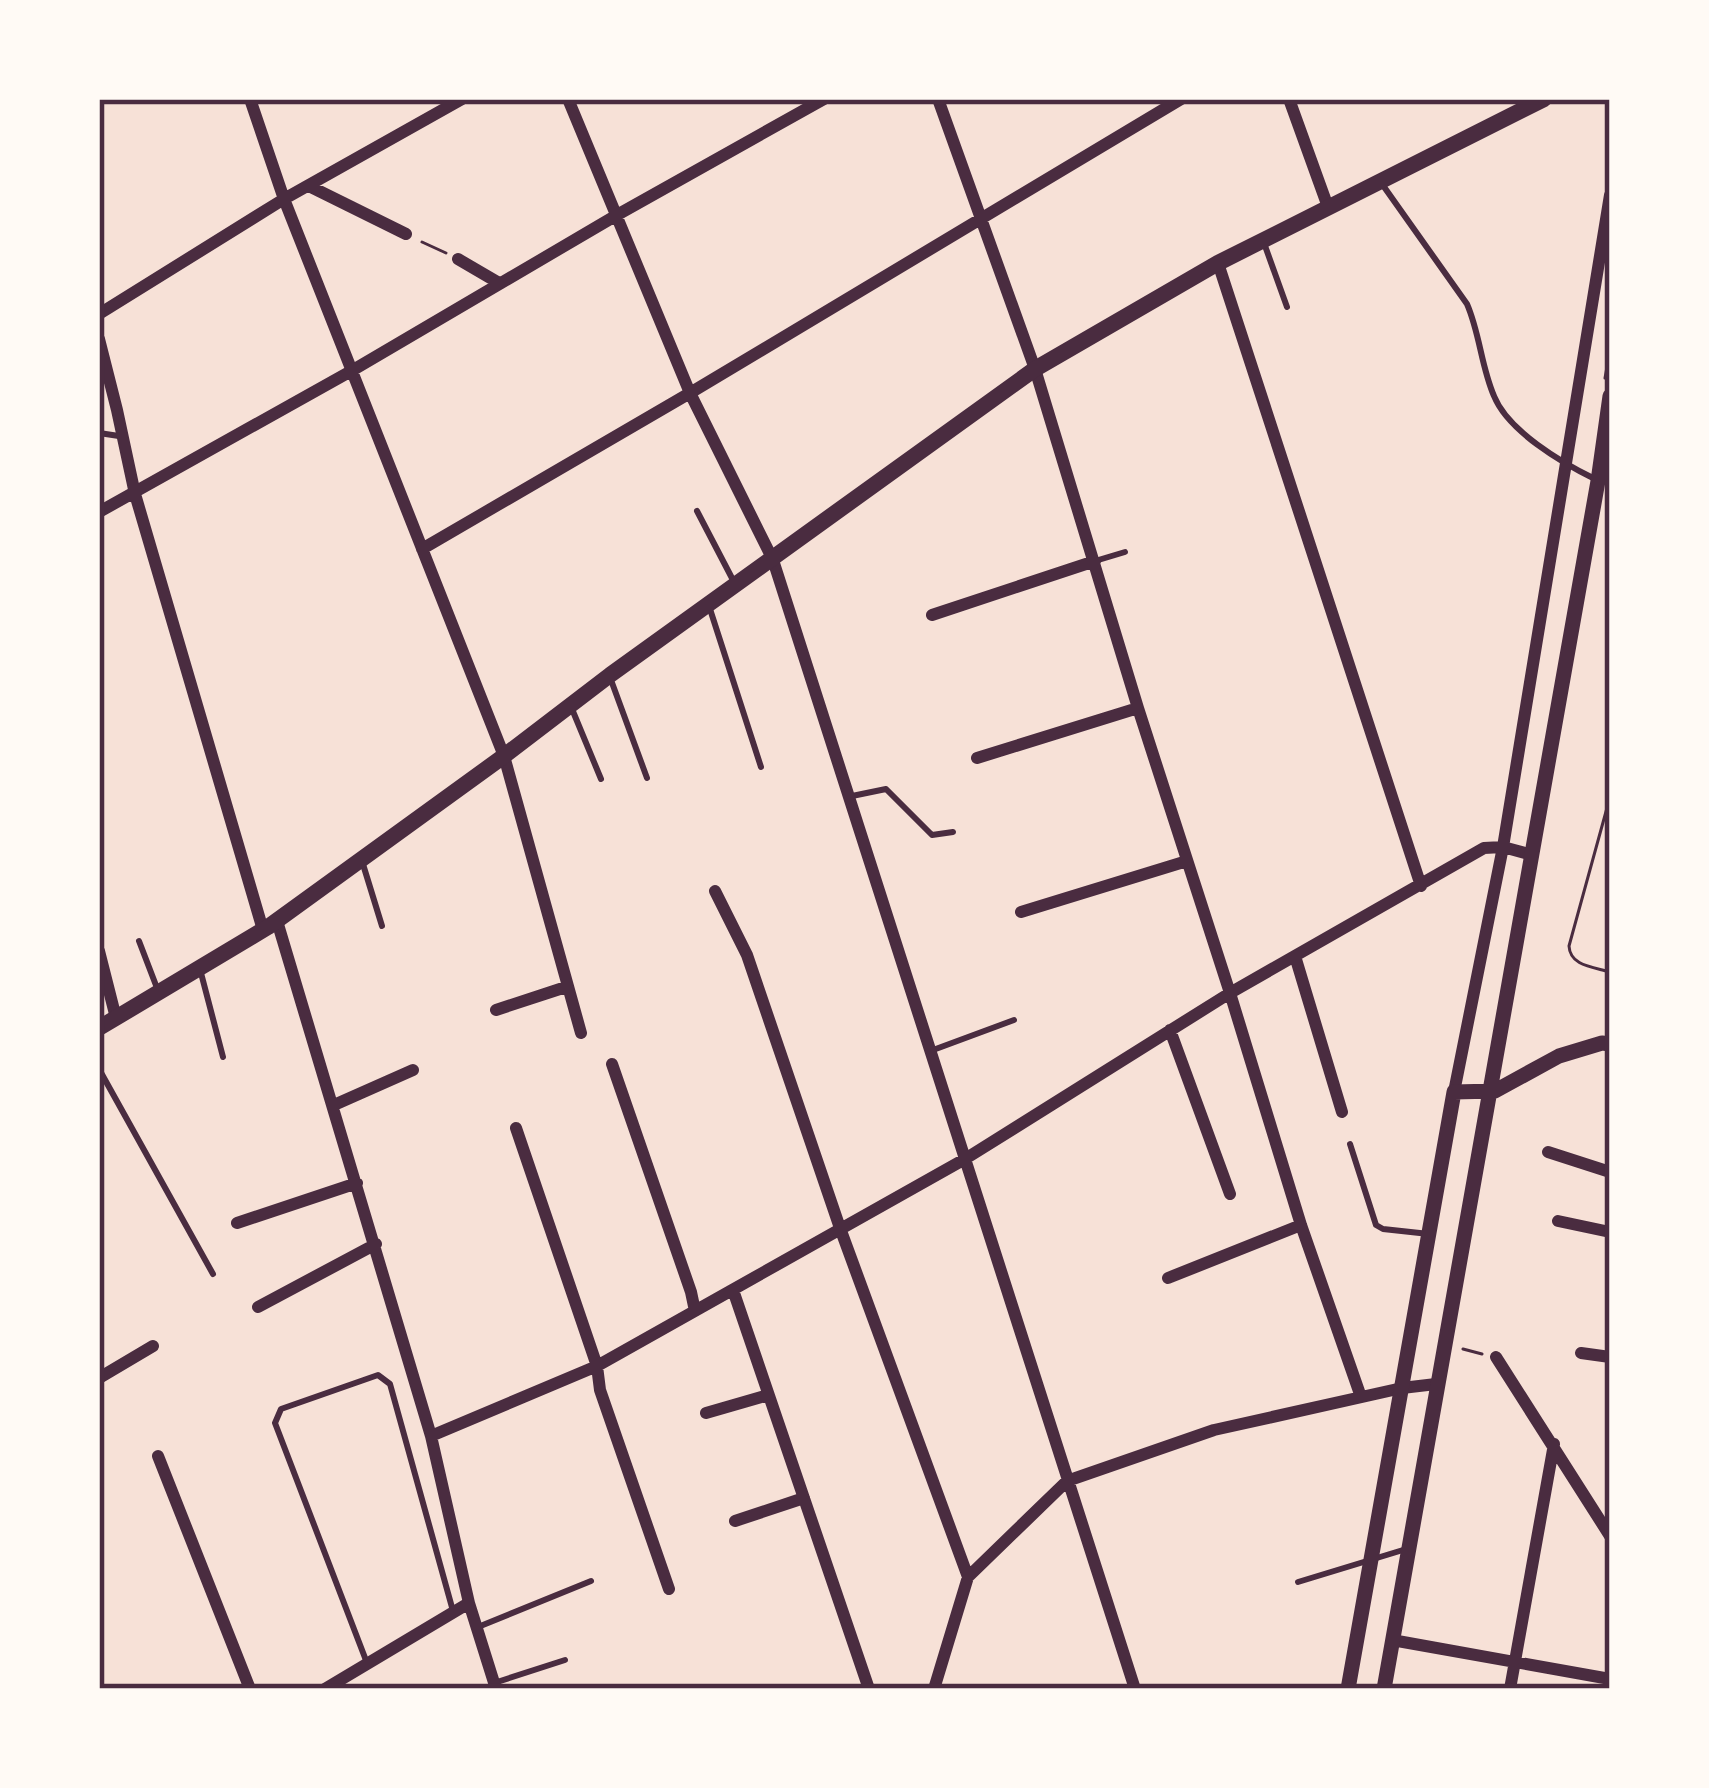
<svg xmlns="http://www.w3.org/2000/svg" width="1709" height="1788" font-family="Cabin,sans-serif">
  <rect width="100%" height="100%" fill="#f7e1d7"/>
  <g fill="none" stroke-linecap="round" stroke-linejoin="round">
    <path stroke="#4a2c40" stroke-width="3" d="M 422,242 L 446,253
      M 1605,378 L 1610,350
      M 1610,797 L 1569,946 C 1570,966 1593,967 1610,972
      M 1463,1349 L 1482,1354"/>
    <path stroke="#4a2c40" stroke-width="6" d="M 1382,184 L 1467,304 C 1480,334 1481,366 1494,396 C 1508,431 1562,463 1595,479
      M 1264,243 L 1287,307
      M 99,433 L 119,436
      M 697,511 L 734,582
      M 1095,561 L 1125,552
      M 709,606 L 761,767
      M 611,680 L 647,778
      M 572,709 L 601,779
      M 852,796 L 886,789 L 932,835 L 953,832
      M 362,861 L 382,926
      M 139,941 L 157,988
      M 201,973 L 223,1057
      M 933,1050 L 1014,1020
      M 99,1069 L 213,1274
      M 1350,1144 L 1376,1225 L 1383,1229 L 1429,1234
      M 1298,1582 L 1403,1550
      M 478,1627 L 591,1581
      M 367,1663 L 275,1423 L 281,1409 L 378,1375 L 390,1384 L 453,1611
      M 494,1683 L 565,1660"/>
    <path stroke="#4a2c40" stroke-width="12" d="M 250,99 L 284,199 L 504,756 L 581,1033
      M 568,99 L 690,393 L 773,560 L 1135,1689
      M 938,99 L 1035,369 L 1138,708 L 1230,993 L 1301,1225 L 1361,1397
      M 1289,99 L 1328,207
      M 309,186 L 406,234
      M 458,259 L 499,283
      M 1218,263 L 1421,886
      M 99,314 L 284,199 L 462,99
      M 99,339 L 117,410 L 135,494 L 263,930
      M 99,512 L 353,370 L 617,215 L 824,99
      M 422,549 L 690,393 L 1181,99
      M 932,615 L 1095,561
      M 977,758 L 1138,708
      M 715,891 L 747,955 L 840,1228 L 968,1577
      M 1021,912 L 1187,861
      M 277,921 L 431,1436 L 469,1603 L 496,1689
      M 99,951 L 116,1018
      M 1295,956 L 1342,1112
      M 496,1010 L 566,987
      M 1170,1030 L 1230,1194
      M 612,1064 L 691,1292 L 695,1311
      M 1454,1092 L 1503,847 L 1610,195
      M 334,1105 L 413,1070
      M 516,1128 L 597,1366 L 600,1390 L 669,1589
      M 1548,1152 L 1610,1172
      M 1558,1221 L 1610,1232
      M 237,1223 L 357,1183
      M 1168,1278 L 1301,1225
      M 733,1290 L 869,1689
      M 258,1307 L 376,1244
      M 1581,1353 L 1610,1357
      M 1496,1357 L 1610,1536
      M 99,1378 L 153,1346
      M 706,1413 L 768,1395
      M 431,1436 L 597,1366 L 965,1159 L 1230,993 L 1484,848 L 1503,847 L 1532,855
      M 158,1456 L 250,1689
      M 735,1521 L 804,1498
      M 1392,1640 L 1610,1679
      M 325,1689 L 469,1603
      M 934,1689 L 968,1577 L 1067,1481 L 1214,1430 L 1402,1388 L 1436,1384
      M 1510,1689 L 1554,1444"/>
    <path stroke="#4a2c40" stroke-width="15" d="M 1348,1689 L 1454,1092 L 1495,1091 L 1559,1056 L 1602,1043 L 1610,1044
      M 1384,1689 L 1598,481 L 1610,396"/>
    <path stroke="#4a2c40" stroke-width="16" d="M 99,1028 L 268,927 L 504,756 L 610,675 L 1035,369 L 1218,263 L 1544,99"/>
  </g>
  <rect width="1709" height="1788" fill="none" stroke="#fffaf5" stroke-width="204"/>
  <rect x="102" y="102" width="1505" height="1584" fill="none" stroke="#4a2c40" stroke-width="4.5"/>
</svg>
